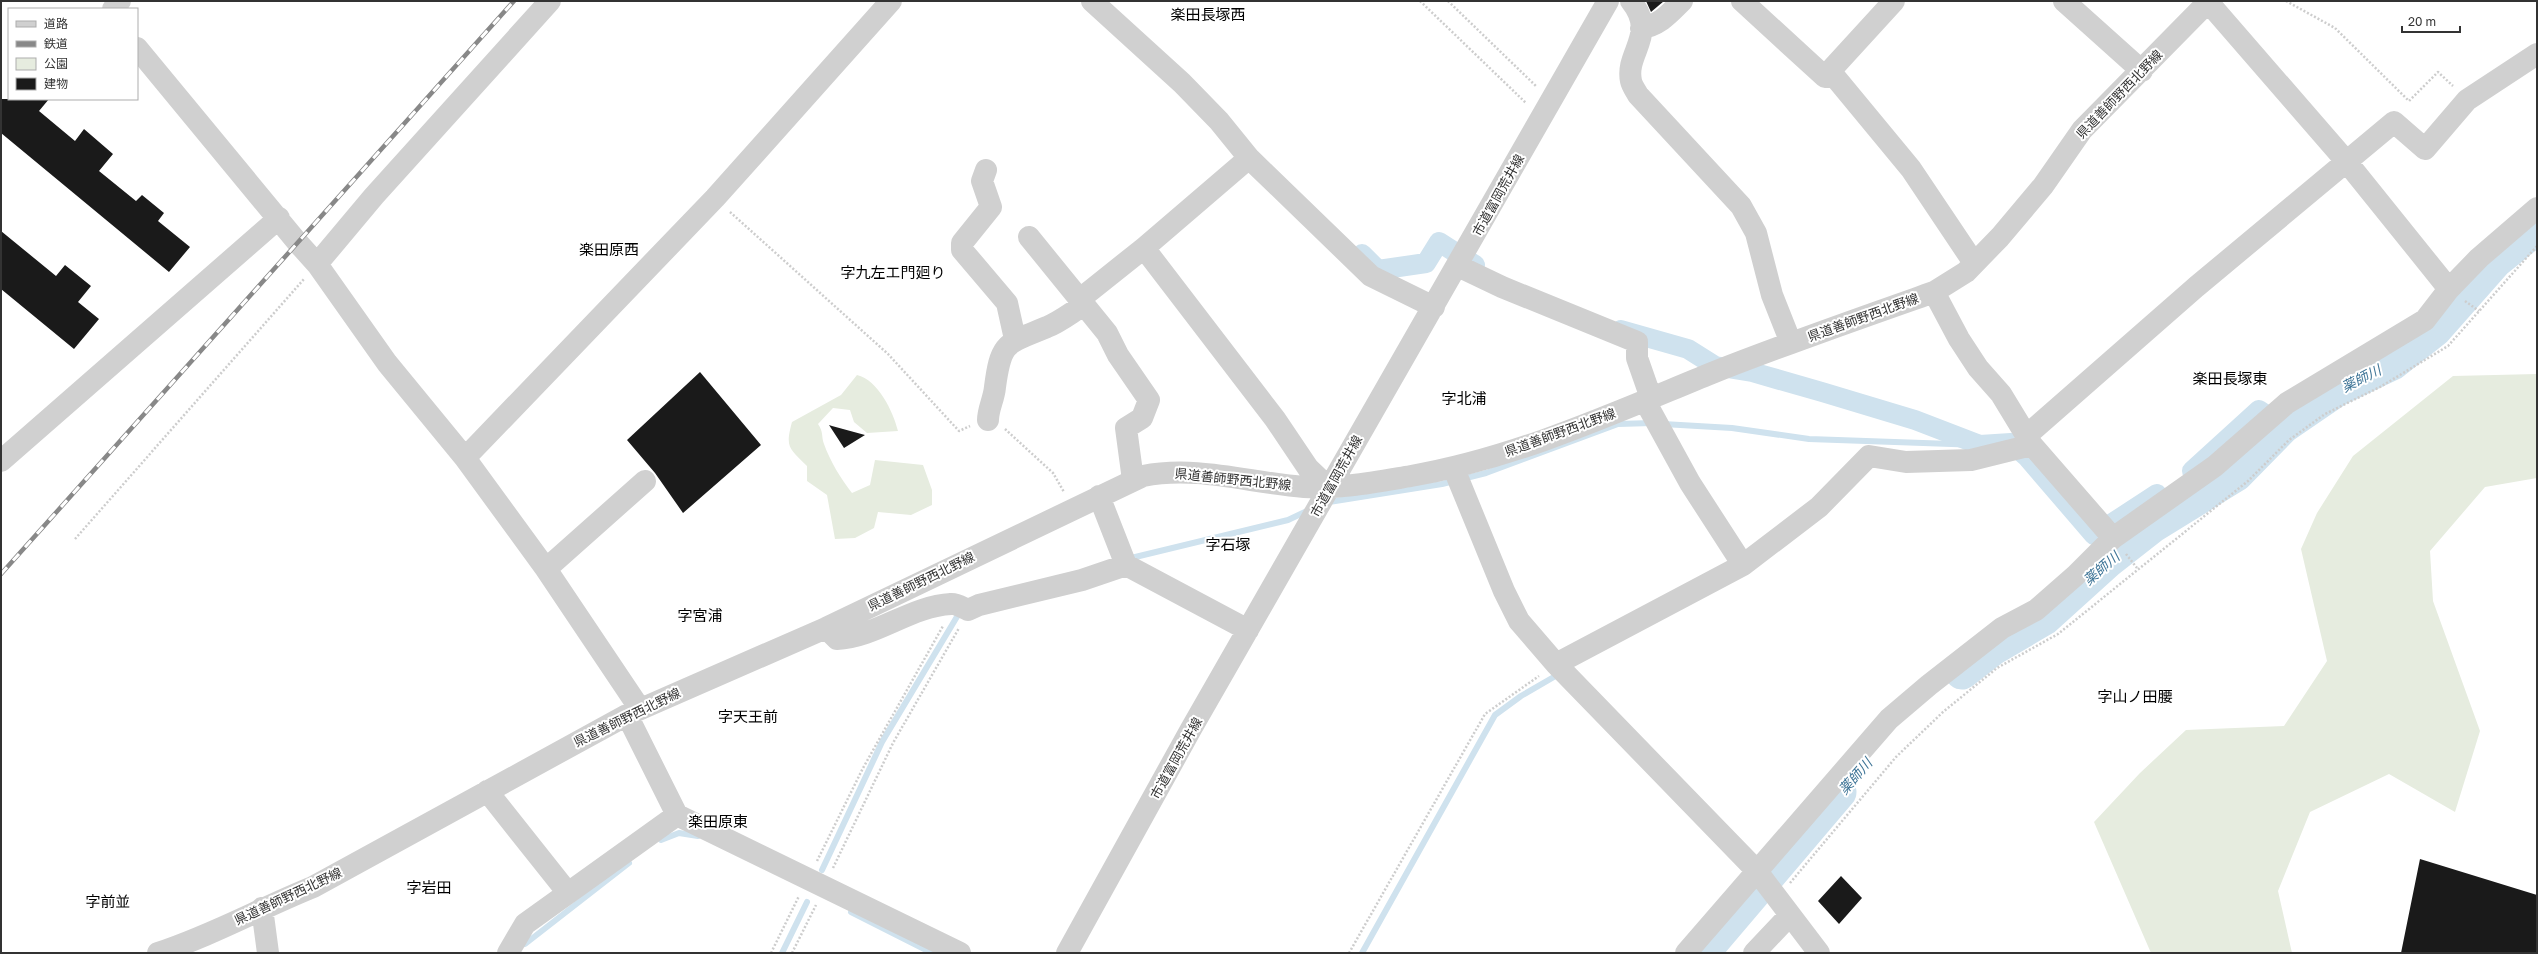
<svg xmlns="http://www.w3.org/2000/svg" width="2538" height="954" font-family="'Golos Text','Noto Sans JP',sans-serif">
  <rect width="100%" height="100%" fill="#fff"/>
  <path fill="#e6ecdf" d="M 2537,374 L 2537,478 L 2485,487 L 2430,551 L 2433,601 L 2480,731 L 2455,812 L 2389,774 L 2310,812 L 2278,891 L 2292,953 L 2151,953 L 2094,822 L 2140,773 L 2186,730 L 2284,726 L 2327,661 L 2301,549 L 2317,513 L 2353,456 L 2453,376 Z
    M 857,375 C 878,380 893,411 898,431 L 867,433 L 854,422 L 850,410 L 833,408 L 818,424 C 824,433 821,436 824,444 C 830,461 841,479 852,493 L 870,485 L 875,460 L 923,465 L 932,490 L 932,505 L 911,515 L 878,512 L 874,528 L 855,538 L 835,539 L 827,495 L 807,481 L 807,466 C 789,448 785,448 792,422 L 841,395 Z"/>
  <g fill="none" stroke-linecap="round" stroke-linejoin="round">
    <path stroke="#cfe2ee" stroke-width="6" d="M 1663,424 L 1732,428 L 1809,439 L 1980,445
      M 1329,502 L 1442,484 L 1486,473 L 1618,424 L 1652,423
      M 1127,559 L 1288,520 L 1307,511
      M 661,840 L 679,833 L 698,836
      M 822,870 L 882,742 L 961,610
      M 851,912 L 932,953
      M 525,944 L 629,863
      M 782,953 L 807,902
      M 1362,953 L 1495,715 L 1521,696 L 1559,674"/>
    <path stroke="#cfe2ee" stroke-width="20" d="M 1362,254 L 1378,270 L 1426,263 L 1439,242 L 1475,265
      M 1621,330 L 1688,349 L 1715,366 L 1752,372 L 1822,392 L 1915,420 L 1980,445 L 2011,443 L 2027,457 L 2094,535 L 2157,494
      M 2192,471 L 2259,410 L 2283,426"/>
    <path stroke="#cfe2ee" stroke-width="35" d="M 1962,672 L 1993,648 L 2044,618 L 2107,561 L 2153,525 L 2236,474 L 2283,426 L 2337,389 L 2392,363 L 2435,329 L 2495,261 L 2537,227
      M 1702,953 L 1839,792"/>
  </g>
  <path fill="#1a1a1a" d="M 1646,1 L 1664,1 L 1651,12 Z
    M 1,99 L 49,99 L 39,111 L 75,141 L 84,129 L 113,154 L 99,171 L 136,201 L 142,195 L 164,213 L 158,221 L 190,247 L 169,272 L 1,133 Z
    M 1,231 L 56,276 L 65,265 L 91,286 L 78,302 L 99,319 L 74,349 L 1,289 Z
    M 700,372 L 761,445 L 683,513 L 655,473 L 627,440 Z
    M 829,425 L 832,426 L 865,435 L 844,448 Z
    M 2420,859 L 2537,895 L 2537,953 L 2401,953 Z
    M 1841,876 L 1862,898 L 1839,924 L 1818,901 Z"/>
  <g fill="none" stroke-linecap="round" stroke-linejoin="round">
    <path stroke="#cdcdcd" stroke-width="2.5" stroke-dasharray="2 2" stroke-linecap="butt" d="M 1420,1 L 1526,103
      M 1448,1 L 1537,87
      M 2286,1 L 2335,28 L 2409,101 L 2438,72 L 2453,86
      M 730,212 L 888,354 L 959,431 L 970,426
      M 2465,301 L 2479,311
      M 1005,429 L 1053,473 L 1064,492
      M 75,539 L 304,279
      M 2126,554 L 2137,568
      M 817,861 L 863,768 L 943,626
      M 833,868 L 893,743 L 959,628
      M 1790,883 L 1896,757 L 1943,712 L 1997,668 L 2058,634 L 2248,481 L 2289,440 L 2325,414 L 2380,387 L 2448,346 L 2537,246
      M 771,953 L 799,896
      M 792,953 L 816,905
      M 1349,953 L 1485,714 L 1539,676"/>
    <path stroke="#d0d0d0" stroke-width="22" d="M 1092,1 L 1182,83 L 1219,121 L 1249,158 L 1371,276 L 1434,307
      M 1631,1 C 1658,35 1625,52 1631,81 C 1632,86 1636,91 1638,95 L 1741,206 L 1756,233 L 1772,295 L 1791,343
      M 1742,1 L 1825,77 L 1834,76
      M 1894,1 L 1830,71 L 1911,169 L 1974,263
      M 2064,1 L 2142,71
      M 2208,2 L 2346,161 L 2449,289
      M 113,9 L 120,1
      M 1641,28 C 1659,26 1670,13 1682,1
      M 137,48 L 298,243 L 317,264 L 387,363 L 465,458 L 546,569 L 640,709
      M 986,170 L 982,181 L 991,207 L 962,243 L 962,250 L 1007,303 L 1015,339
      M 1029,237 L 1107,333 L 1118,355 L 1149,400 L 1142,418 L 1126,428 L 1133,480
      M 1144,248 L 1275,419 L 1308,468 L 1329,488
      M 317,264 L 374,196 L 550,1
      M 1458,266 L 1502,287 L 1637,342 L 1637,358 L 1651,398
      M 1934,292 L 1959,339 L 1978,368 L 2001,394 L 2032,445 L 2113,538
      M 1080,299 L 1144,248 L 1249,158
      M 1645,401 L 1690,483 L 1743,565
      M 988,420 C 988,409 994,399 995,387 C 1001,341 1006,344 1047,327 C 1060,322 1072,312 1084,305
      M 2026,436 L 2196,287 L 2394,122 L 2425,149 L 2467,100 L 2537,54
      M 465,458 L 715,198 L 891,1
      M 1,461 L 279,218
      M 1454,469 L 1504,591 L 1519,621 L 1556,664 L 1756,870 L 1819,953
      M 1099,496 L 1126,565
      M 546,569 L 645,481
      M 826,628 L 837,639 C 876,637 911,606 951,604 C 956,603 963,608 968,610 L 979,605 L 1082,580 L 1126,565 L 1248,630
      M 1556,664 L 1743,565 L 1819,507 L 1869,456 L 1906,462 L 1971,460 L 2032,445
      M 627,715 L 677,815 L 960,953
      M 487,791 L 568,893
      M 262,908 L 268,953
      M 158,953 C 211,936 261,908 313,887 L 627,715 L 826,628 L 1143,476 C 1197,465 1250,483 1304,487 C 1340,489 1375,482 1411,476 C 1516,458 1614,413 1712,373 C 1785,344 1860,318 1934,292 L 1966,272 L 2000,237 L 2043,186 L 2082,130 L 2209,1
      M 508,953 L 525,924 L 677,815
      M 1067,953 L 1191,729 L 1608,1
      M 1686,953 L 1889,719 L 1929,685 L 2002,628 L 2036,610 L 2076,575 L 2113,538 L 2215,466 L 2287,403 L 2425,320 L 2449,289 L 2479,258 L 2537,208
      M 1754,953 L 1790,915"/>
    <defs>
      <path id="rail" d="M 1,574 L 514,1"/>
    </defs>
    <use href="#rail" stroke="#888" stroke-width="4.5"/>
    <use href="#rail" stroke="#fff" stroke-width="3" stroke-dasharray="9" stroke-linecap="butt"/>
  </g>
  <g text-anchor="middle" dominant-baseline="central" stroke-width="4" stroke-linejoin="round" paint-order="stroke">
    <g font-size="13" fill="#333" stroke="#fff">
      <text transform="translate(2119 94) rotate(-46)">県道善師野西北野線</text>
      <text transform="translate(1498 195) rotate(-61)">市道富岡荒井線</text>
      <text transform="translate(1863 317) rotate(-20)">県道善師野西北野線</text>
      <text transform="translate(1560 432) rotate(-20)">県道善師野西北野線</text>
      <text transform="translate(1336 476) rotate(-61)">市道富岡荒井線</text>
      <text transform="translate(1233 479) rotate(6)">県道善師野西北野線</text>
      <text transform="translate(921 581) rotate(-26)">県道善師野西北野線</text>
      <text transform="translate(627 717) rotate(-26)">県道善師野西北野線</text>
      <text transform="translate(1176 758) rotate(-61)">市道富岡荒井線</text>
      <text transform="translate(288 896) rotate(-25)">県道善師野西北野線</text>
    </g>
    <g font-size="14" font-style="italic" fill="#3f7597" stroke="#fff">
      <text transform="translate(2361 378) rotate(-27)">薬師川</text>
      <text transform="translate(2101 568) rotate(-41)">薬師川</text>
      <text transform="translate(1855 776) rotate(-49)">薬師川</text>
    </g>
    <g font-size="15" fill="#000" stroke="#fff">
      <text x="1208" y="14">楽田長塚西</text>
      <text x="609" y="249">楽田原西</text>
      <text x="893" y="272">字九左エ門廻り</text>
      <text x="2230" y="378">楽田長塚東</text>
      <text x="1464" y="398">字北浦</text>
      <text x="1228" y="544">字石塚</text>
      <text x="700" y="615">字宮浦</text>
      <text x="2135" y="696">字山ノ田腰</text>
      <text x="748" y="716">字天王前</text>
      <text x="718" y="821">楽田原東</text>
      <text x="429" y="887">字岩田</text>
      <text x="108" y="901">字前並</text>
    </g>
  </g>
  <rect width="2538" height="954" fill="none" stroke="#333333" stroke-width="4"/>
  <rect x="8" y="8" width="130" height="92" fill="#ffffff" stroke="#adadad"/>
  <rect x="16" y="21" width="20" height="6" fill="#d0d0d0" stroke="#adadad"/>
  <text x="44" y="28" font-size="12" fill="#333333">道路</text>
  <rect x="16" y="41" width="20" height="6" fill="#888888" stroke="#adadad"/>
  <text x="44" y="48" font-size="12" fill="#333333">鉄道</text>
  <rect x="16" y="58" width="20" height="12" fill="#e6ecdf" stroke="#adadad"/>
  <text x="44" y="68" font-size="12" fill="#333333">公園</text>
  <rect x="16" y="78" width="20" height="12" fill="#1a1a1a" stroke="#adadad"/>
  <text x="44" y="88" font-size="12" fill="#333333">建物</text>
  <path d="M2402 26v6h58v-6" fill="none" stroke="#333333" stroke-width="2"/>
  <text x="2408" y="26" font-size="12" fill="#333333" stroke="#ffffff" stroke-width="3" paint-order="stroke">20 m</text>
</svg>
